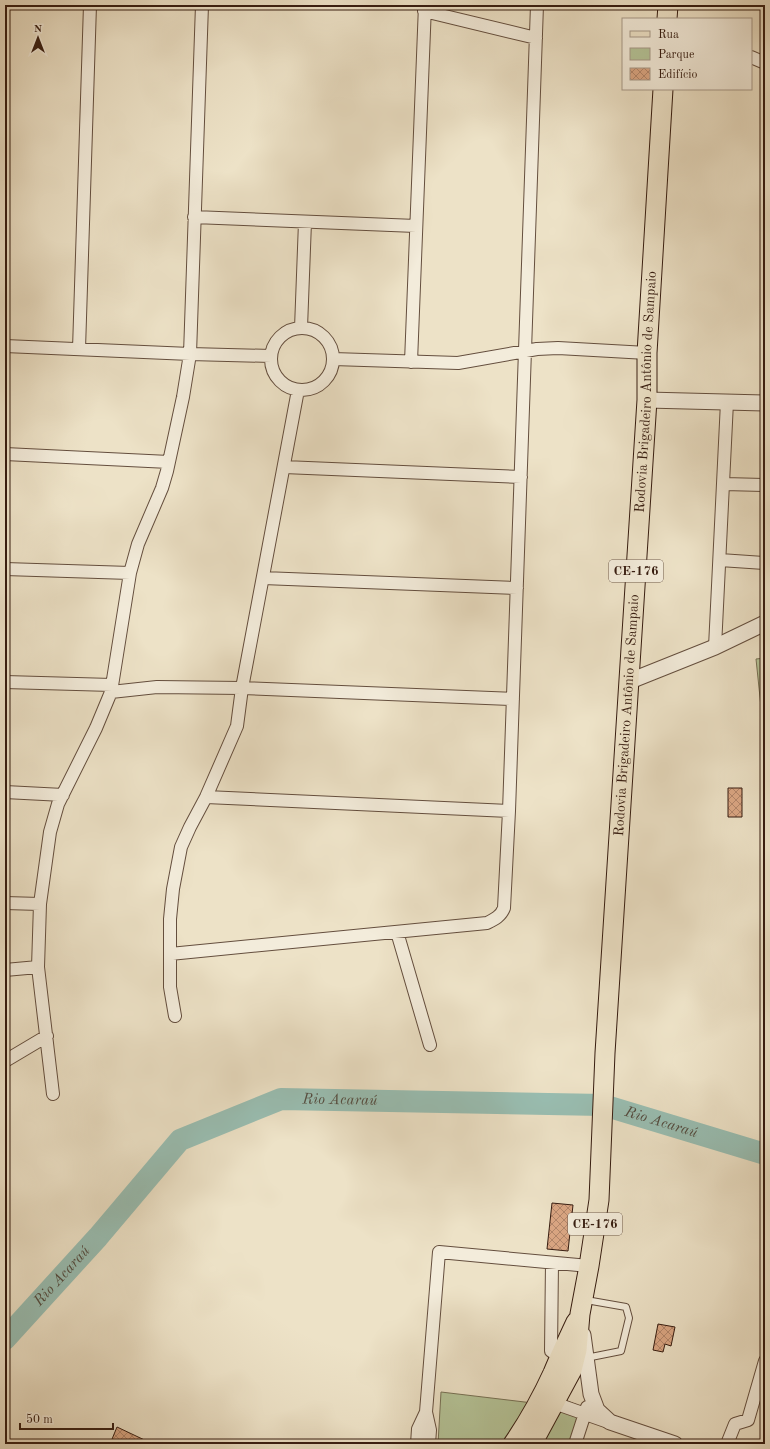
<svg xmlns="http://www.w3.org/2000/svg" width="770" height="1449" font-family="'Old Standard TT',serif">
  <defs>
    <pattern id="building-cross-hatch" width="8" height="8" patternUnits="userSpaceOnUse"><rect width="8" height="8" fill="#daa683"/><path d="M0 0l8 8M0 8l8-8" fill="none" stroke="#b2866a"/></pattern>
  </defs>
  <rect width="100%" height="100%" fill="#ede2c7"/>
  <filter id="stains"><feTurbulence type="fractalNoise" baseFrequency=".005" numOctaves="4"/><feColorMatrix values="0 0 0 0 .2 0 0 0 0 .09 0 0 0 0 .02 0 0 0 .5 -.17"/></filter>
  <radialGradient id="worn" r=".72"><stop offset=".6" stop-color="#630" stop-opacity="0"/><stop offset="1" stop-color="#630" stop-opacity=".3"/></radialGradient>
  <path fill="#b5c498" stroke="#767054" d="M 765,658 L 765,706 L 761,707 L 756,659 Z
    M 441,1392 L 533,1403 L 506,1444 L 438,1444 Z
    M 565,1400 L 582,1407 L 571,1444 L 537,1444 Z"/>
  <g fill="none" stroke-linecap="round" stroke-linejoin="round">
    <path stroke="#99beb2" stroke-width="22" id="s1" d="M 5,1339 L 98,1237 L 180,1140 L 281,1099 L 603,1105 L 765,1154"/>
  </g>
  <path fill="url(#building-cross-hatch)" stroke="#361c10" d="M 728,788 L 742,788 L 742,817 L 728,817 Z
    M 552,1203 L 573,1205 L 568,1251 L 547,1249 Z
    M 658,1324 L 675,1327 L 671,1346 L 665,1344 L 663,1352 L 653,1350 Z
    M 117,1427 L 153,1444 L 110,1444 Z"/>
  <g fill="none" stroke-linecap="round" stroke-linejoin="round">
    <defs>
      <path id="service" d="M 586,1300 L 626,1307 L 629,1318 L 621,1351 L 586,1358"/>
      <path id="minor" d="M 424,11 L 536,38
        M 751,57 L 765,63
        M 194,217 L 416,226
        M 301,328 L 305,222
        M271 359a31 31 0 1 1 62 0a31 31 0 1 1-62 0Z
        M 5,346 L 190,354 L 271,356
        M 79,349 L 90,5
        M 333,359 L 458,363 L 537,349 L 558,348 L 647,353
        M 411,362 L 425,5
        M 5,454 L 169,462
        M 284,467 L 521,477
        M 724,484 L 765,485
        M 720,560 L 765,563
        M 5,569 L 130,573
        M 263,578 L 517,588
        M 715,647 L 727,402
        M 5,682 L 112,685
        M 111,692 L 157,687 L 242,688 L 513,699
        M 5,792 L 63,795
        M 206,797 L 509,811
        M 5,903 L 40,904
        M 397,932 L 430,1045
        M 170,954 L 487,923 C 495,919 501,916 504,908 L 509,811 L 537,5
        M 5,970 L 38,967
        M 175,1016 L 170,987 L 170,919 L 173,889 L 181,847 L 190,827 L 206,797 L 237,726 L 242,688 L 298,390
        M 5,1061 L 47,1036
        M 53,1094 L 38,967 L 40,904 L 50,832 L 58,804 L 96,728 L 111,692 L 130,573 L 138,544 L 162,488 L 167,471 L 183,397 L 190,354 L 202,5
        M 552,1263 L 551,1351 L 559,1356
        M 554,1403 L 608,1422
        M 417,1444 L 418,1429 L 426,1412
        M 429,1444 L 430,1430 L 426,1412 L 439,1252 L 589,1266
        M 575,1444 L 587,1407
        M 727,1444 L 735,1424 L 748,1420 L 765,1361"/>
      <path id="tertiary" d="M 647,400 L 765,403
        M 630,681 L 715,647 L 765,623
        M 583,1335 L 591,1394 L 597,1410 L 610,1422 L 675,1444"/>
      <g id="primary">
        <path d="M 667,19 L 668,5"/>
        <path d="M 513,1444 C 528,1422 542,1397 553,1373 C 560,1356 568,1339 576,1322"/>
        <path id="s2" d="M 532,1444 L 572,1370 L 577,1350 L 580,1314 L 589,1266 L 599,1200 L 605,1053 L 647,400 L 647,353 L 663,89"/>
      </g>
    </defs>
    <use href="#service" stroke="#644e3e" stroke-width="8"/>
    <use href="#minor" stroke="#644e3e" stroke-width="14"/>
    <use href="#tertiary" stroke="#644e3e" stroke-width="17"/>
    <use href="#primary" stroke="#361c10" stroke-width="21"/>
    <use href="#service" stroke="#f3ecdb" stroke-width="6"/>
    <use href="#minor" stroke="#f3ecdb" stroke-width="12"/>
    <use href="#tertiary" stroke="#f3ecdb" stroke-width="15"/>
    <use href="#primary" stroke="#ede2c7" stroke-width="19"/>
  </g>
  <g text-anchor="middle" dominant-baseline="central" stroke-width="4" stroke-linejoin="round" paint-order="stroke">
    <g fill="#f3ecdb" stroke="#6f5a4d" stroke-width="1">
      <rect x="609" y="560" width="54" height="22" rx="3"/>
      <rect x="568" y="1213" width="54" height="22" rx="3"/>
    </g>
    <g font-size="13" font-weight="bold" fill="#361c10">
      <text x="636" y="571">CE-176</text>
      <text x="595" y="1224">CE-176</text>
    </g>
    <g font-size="14" fill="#361c10" stroke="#f3ecdb">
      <text stroke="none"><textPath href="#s2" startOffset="1066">Rodovia Brigadeiro Antônio de Sampaio</textPath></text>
      <text stroke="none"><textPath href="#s2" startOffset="742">Rodovia Brigadeiro Antônio de Sampaio</textPath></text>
    </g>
    <g font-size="15" font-style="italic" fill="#544d41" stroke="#f3ecdb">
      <text stroke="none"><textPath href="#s1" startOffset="433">Rio Acaraú</textPath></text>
      <text stroke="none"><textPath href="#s1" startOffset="757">Rio Acaraú</textPath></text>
      <text stroke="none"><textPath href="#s1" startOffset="85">Rio Acaraú</textPath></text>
    </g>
  </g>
  <rect width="770" height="1449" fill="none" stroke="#ede2c7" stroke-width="20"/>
  <rect x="6" y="6" width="758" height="1437" fill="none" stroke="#361c10" stroke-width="2"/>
  <rect x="10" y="10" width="750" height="1429" fill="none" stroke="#361c10"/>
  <rect x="622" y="18" width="130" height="72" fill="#f3ecdb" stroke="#a7998a"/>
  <rect x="630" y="31" width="20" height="6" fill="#ede2c7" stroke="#a7998a"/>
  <text x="658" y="38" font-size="12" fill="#361c10">Rua</text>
  <rect x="630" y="48" width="20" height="12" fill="#b5c498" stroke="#a7998a"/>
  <text x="658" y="58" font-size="12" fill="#361c10">Parque</text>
  <rect x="630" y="68" width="20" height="12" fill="url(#building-cross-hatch)" stroke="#a7998a"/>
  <text x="658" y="78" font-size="12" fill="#361c10">Edifício</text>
  <g transform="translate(38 38)" stroke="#f3ecdb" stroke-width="3" paint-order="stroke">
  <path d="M0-3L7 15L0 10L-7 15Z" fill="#361c10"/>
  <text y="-6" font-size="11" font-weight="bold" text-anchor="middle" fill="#361c10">N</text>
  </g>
  <path d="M20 1423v6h93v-6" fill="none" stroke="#361c10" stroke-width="2"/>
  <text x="26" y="1423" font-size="12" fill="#361c10" stroke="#f3ecdb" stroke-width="3" paint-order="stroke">50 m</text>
  <rect width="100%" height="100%" filter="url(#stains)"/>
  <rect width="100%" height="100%" fill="url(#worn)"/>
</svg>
